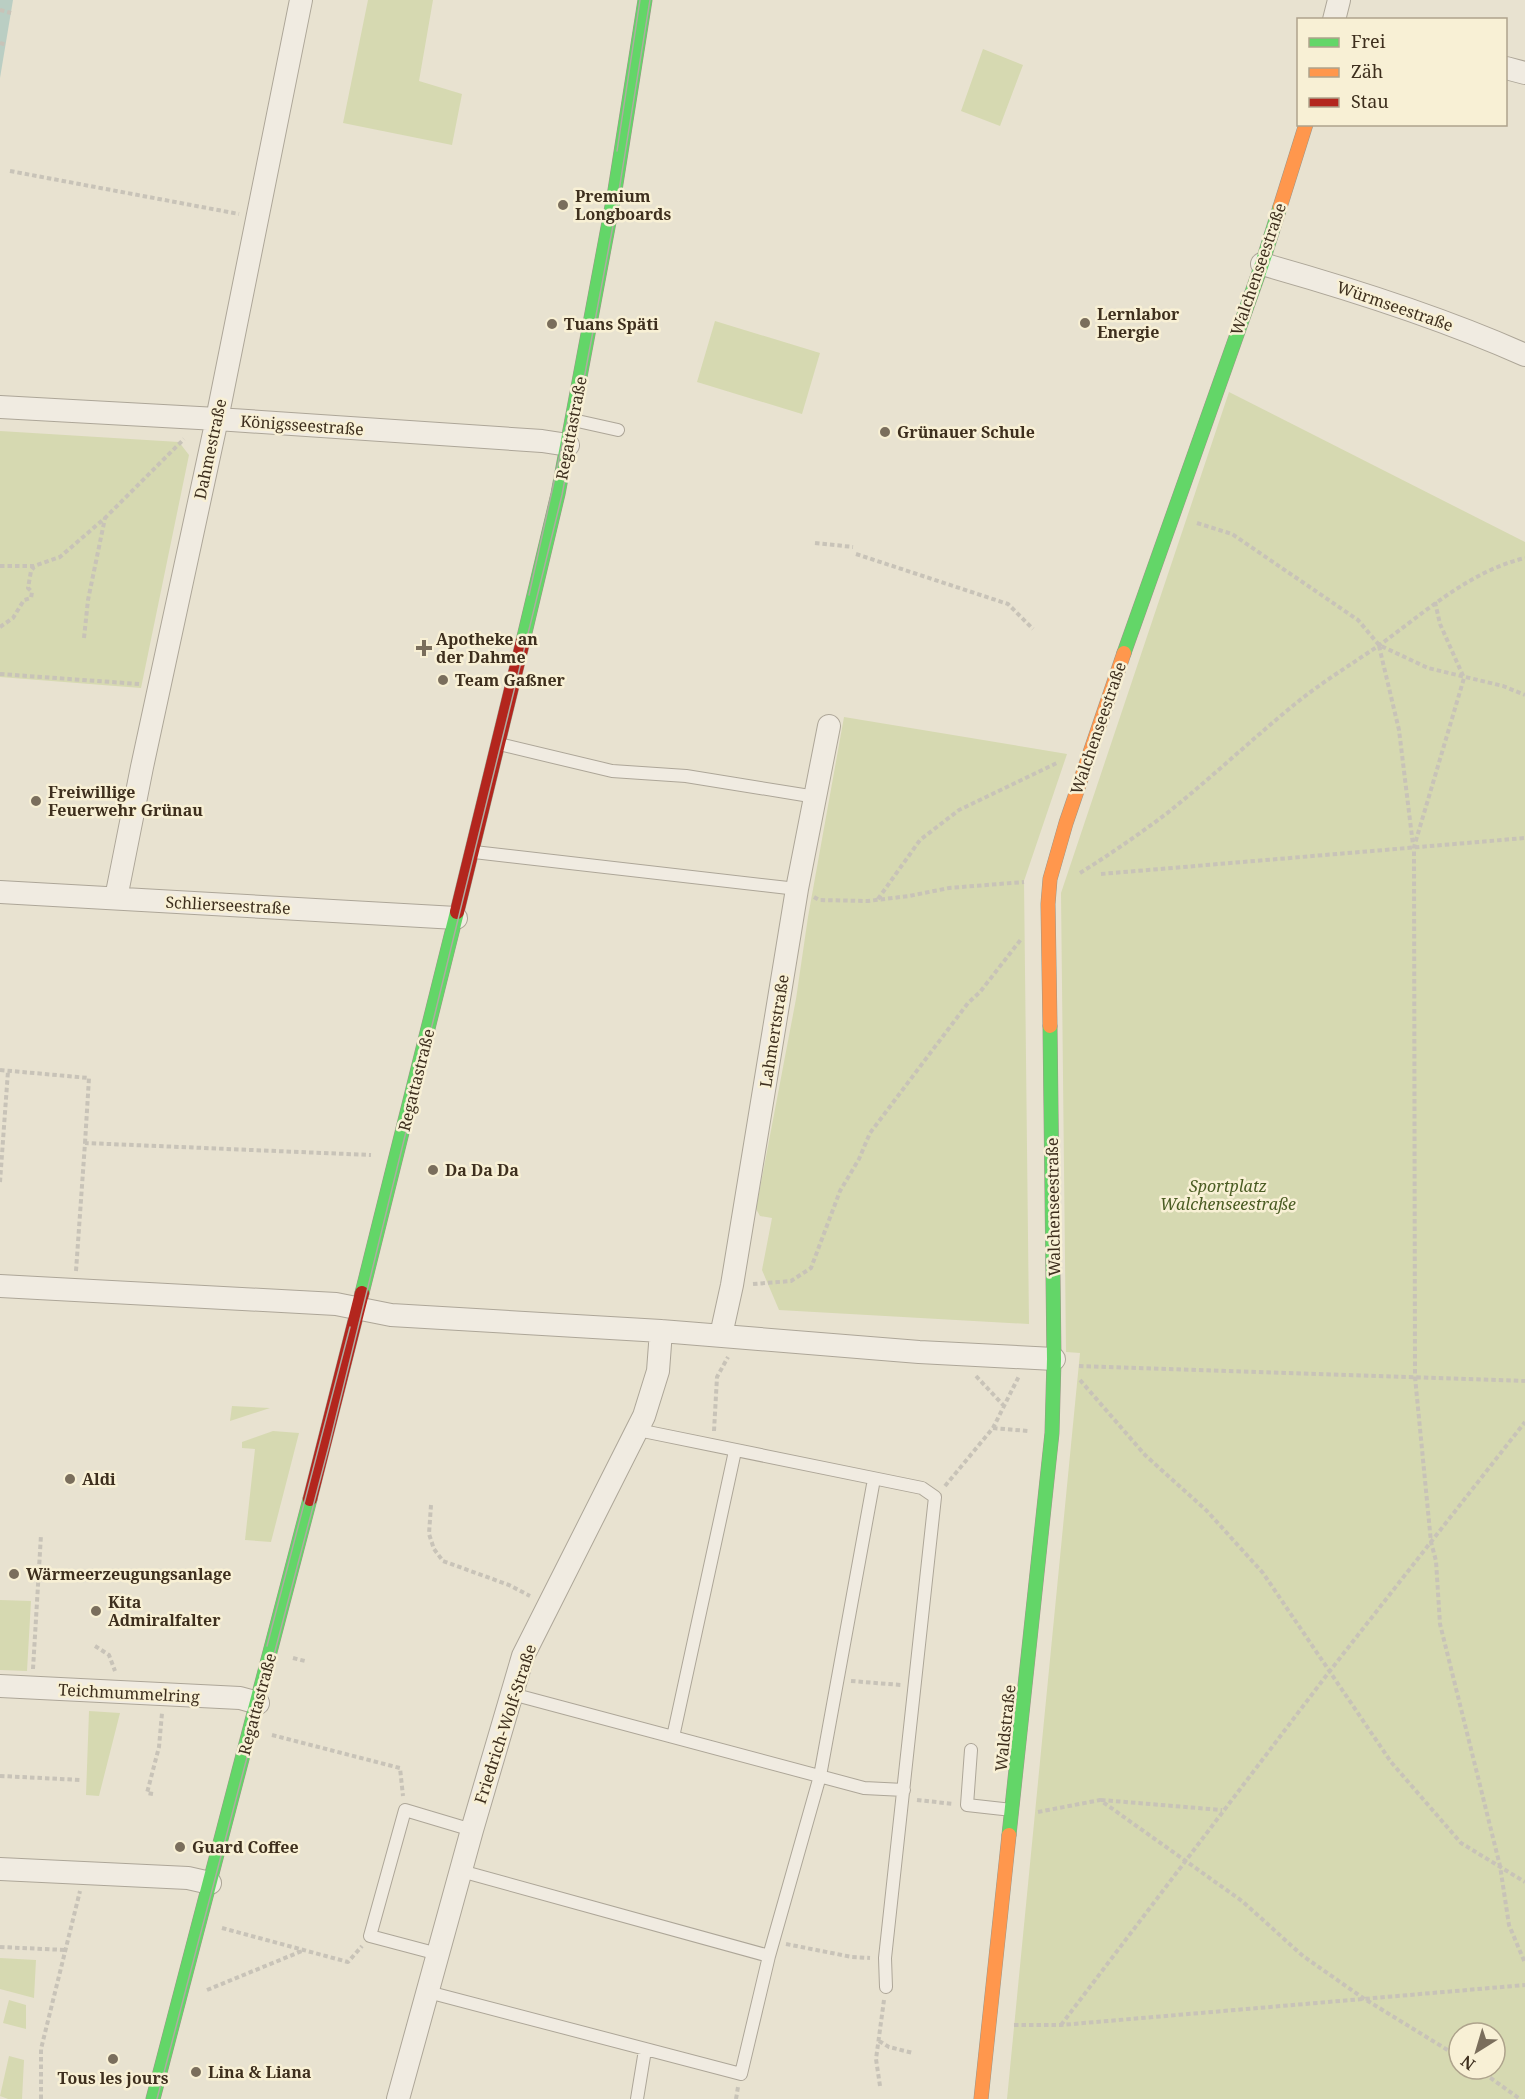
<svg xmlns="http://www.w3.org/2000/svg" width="1525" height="2099" font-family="'Noto Serif',serif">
  <rect width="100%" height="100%" fill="#e8e2d0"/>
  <path fill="#d6d9b1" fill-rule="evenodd" d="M 368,0 L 433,0 L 419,81 L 462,94 L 452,145 L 343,123 Z
    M 983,49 L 1023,65 L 1000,126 L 961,111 Z
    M 715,321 L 820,353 L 802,414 L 697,382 Z
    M 1229,392 L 1525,542 L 1525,2099 L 1007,2099 L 1080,1353 L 1066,1352 L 1061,893 ZM 1459,2033 L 1495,2033 L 1495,2069 L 1459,2069 Z
    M 0,431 L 179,442 L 189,455 L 141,688 L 0,677 Z
    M 844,717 L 1067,754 L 1024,881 L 1029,1324 L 779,1310 L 762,1270 L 772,1218 L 760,1216 L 756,1209 L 796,999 L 808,917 Z
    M 232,1406 L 270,1408 L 230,1421 Z
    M 273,1431 L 299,1433 L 271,1542 L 245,1540 L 255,1449 L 242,1448 L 242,1442 Z
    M 0,1600 L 31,1601 L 27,1671 L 0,1670 Z
    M 89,1711 L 120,1713 L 99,1796 L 86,1795 Z
    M 0,1958 L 36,1960 L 34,1998 L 0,1989 Z
    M 9,2000 L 26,2005 L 26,2029 L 3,2023 Z
    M 9,2056 L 24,2060 L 22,2099 L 8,2099 L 0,2096 Z"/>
  <path fill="#bacec3" d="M 0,0 L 13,0 L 0,78 Z"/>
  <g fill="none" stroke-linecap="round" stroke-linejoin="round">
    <defs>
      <path id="lane" d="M 573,420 L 618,430
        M 499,744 L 612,771 L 686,776 L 816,797
        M 474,852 L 797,889
        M 638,1430 L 922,1488 L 935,1497 L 885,1958 L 886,1987
        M 512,1694 L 864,1788 L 904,1790
        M 673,1737 L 735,1451
        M 971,1750 L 967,1805 L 1012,1810
        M 461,1871 L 769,1956
        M 438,1954 L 370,1936 L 405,1810 L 472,1830
        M 428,1992 L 741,2074 L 769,1956 L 820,1776 L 874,1479
        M 637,2099 L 645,2050"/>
      <path id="street" d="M 1334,20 L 1339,0
        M 1506,68 L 1525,73
        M 1262,264 C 1351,289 1440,317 1525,355
        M 0,407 L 217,419 L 542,441 L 568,445
        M 0,892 L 456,918
        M 116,898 L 142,767 L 217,419 L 301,0
        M 0,1286 L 336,1304 L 391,1315 L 661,1331 L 919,1352 L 1054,1359
        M 721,1335 L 732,1285 L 797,889 L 829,726
        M 0,1686 L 240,1698 L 258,1703
        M 0,1869 L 188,1878 L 210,1883
        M 398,2099 L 472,1830 L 523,1656 L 644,1416 L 658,1371 L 661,1331"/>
      <path id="fast" d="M 523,641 L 558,494 L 615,190 L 645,0
        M 1124,653 L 1262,264 L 1280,207
        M 362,1293 L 457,912
        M 1009,1835 L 1052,1433 L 1054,1359 L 1050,1026
        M 153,2099 L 310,1499"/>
      <path id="slow" d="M 1280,207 L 1306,124
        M 1050,1026 L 1048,904 L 1050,879 L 1066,823 L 1124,653
        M 981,2099 L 1009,1835"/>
      <path id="jam" d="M 457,912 L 523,641
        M 310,1499 L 362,1293"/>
    </defs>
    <use href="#lane" stroke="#ada698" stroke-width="14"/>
    <use href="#street" stroke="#ada698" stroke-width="24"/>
    <use href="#fast" stroke="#9d9688" stroke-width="15"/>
    <use href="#slow" stroke="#9d9688" stroke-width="15"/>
    <use href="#jam" stroke="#9d9688" stroke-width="15"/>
    <path stroke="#c8c3b8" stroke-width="4" stroke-dasharray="4.5 3" stroke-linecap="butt" d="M 0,10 L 11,13
      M 0,43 L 7,45
      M 10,171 L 239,214
      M 1197,523 L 1232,534 L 1358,620 L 1379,645 L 1428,668 L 1503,686 L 1525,695
      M 815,543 L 853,547
      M 856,554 L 1008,604 L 1033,629
      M 0,566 L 34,566 L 60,557 L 105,518 L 184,439
      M 1435,602 L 1440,624 L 1464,678 L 1414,847 L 1415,1377 L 1431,1542 L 1436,1561 L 1440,1624 L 1500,1866 L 1509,1925 L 1525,1963
      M 0,627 L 13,618 L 24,600 L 31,598 L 32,592 L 28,588 L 31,571 L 34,567
      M 84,638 L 88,600 L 105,518
      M 1379,646 L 1399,730 L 1413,845
      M 0,674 L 139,684
      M 1080,873 C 1109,855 1138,835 1166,814 C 1210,779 1251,740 1295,704 C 1322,682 1352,664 1381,644 C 1425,612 1470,571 1525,558
      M 1101,874 L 1525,838
      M 814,897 L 819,900 L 868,901 L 909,896 L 949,888 L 1024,882
      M 878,899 L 920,840 L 959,810 L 1059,762
      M 0,1070 L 89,1078 L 85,1143
      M 0,1182 L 8,1071
      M 76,1271 L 85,1143 L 371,1155
      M 753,1284 L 791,1281 L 811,1268 L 840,1191 L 859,1159 L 870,1133 L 968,1003 L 980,992 L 1022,938
      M 1079,1366 L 1525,1381
      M 976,1376 L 1004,1406
      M 1080,1380 L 1145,1455 L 1207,1511 L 1263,1573 L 1391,1762 L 1461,1843 L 1525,1882
      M 993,1428 L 1028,1431
      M 714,1431 L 717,1377 L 728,1357
      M 945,1486 L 993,1428 L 1019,1376
      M 431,1505 L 429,1534 L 434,1549 L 443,1561 L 509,1585 L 530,1596
      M 95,1646 L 109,1655 L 115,1671
      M 293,1658 L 305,1661
      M 33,1669 L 41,1535
      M 851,1681 L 901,1685
      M 272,1735 L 400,1768 L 403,1796
      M 0,1776 L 81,1780
      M 153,1794 L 147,1793 L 159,1747 L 162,1713
      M 917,1800 L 954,1804
      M 1101,1800 L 1222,1810
      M 1038,1812 L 1100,1800 L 1242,1901 L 1303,1956 L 1363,1998 L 1459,2057
      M 222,1928 L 348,1962 L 362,1946
      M 786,1944 L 852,1957 L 870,1958
      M 0,1947 L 66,1950
      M 207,1990 L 302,1951
      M 1014,2025 L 1061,2025 L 1525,1985
      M 1061,2025 L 1329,1672 L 1525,1422
      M 879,2041 L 889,2047 L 913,2053
      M 1478,2069 L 1520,2099
      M 880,2086 L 876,2059 L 884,2000
      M 41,2099 L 41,2049 L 80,1891
      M 736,2099 L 738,2087"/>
    <use href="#lane" stroke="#f0ebe1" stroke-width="12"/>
    <use href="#street" stroke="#f0ebe1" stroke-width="22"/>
    <use href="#fast" stroke="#63d668" stroke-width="14"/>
    <use href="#slow" stroke="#ff974d" stroke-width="14"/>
    <use href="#jam" stroke="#b3261e" stroke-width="14"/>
    <path stroke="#afaba1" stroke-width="1.5" d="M 617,151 L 640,0
      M 529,595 L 571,405
      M 267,1646 L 350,1327
      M 157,2099 L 329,1446 L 562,495 L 615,215 L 650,0"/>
  </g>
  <g fill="#7a6e5c" stroke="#f8f0d5" stroke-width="2">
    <circle cx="563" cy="205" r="6"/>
    <circle cx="1085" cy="323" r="6"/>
    <circle cx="552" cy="324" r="6"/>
    <circle cx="885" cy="432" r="6"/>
    <path d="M421 639h6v6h6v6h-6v6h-6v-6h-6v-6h6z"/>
    <circle cx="443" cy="680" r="6"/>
    <circle cx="36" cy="801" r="6"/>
    <circle cx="433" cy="1170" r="6"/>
    <circle cx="70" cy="1479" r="6"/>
    <circle cx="14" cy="1574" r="6"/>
    <circle cx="96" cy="1611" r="6"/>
    <circle cx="180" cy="1847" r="6"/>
    <circle cx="113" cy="2059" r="6"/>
    <circle cx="196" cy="2072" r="6"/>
  </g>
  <g text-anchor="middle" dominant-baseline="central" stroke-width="5" stroke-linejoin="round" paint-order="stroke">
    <g font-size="16" font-weight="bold" fill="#3e2f1e" stroke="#f8f0d5" text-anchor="start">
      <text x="575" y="196">Premium<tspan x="575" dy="18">Longboards</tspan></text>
      <text x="1097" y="314">Lernlabor<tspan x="1097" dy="18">Energie</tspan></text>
      <text x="564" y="324">Tuans Späti</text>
      <text x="897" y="432">Grünauer Schule</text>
      <text x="436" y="639">Apotheke an<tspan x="436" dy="18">der Dahme</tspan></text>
      <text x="455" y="680">Team Gaßner</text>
      <text x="48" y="792">Freiwillige<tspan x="48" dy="18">Feuerwehr Grünau</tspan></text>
      <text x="445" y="1170">Da Da Da</text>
      <text x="82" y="1479">Aldi</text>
      <text x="26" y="1574">Wärmeerzeugungsanlage</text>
      <text x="108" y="1602">Kita<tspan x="108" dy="18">Admiralfalter</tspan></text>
      <text x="192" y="1847">Guard Coffee</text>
      <text x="208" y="2072">Lina &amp; Liana</text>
      <text x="113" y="2078" text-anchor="middle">Tous les jours</text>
    </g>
    <g font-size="16" fill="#3e2f1e" stroke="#f8f0d5">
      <text transform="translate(1258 269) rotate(-71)">Walchenseestraße</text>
      <text transform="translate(1395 306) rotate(19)">Würmseestraße</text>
      <text transform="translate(302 425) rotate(4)">Königsseestraße</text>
      <text transform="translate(571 428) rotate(-79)">Regattastraße</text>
      <text transform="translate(210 449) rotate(-78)">Dahmestraße</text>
      <text transform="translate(1098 728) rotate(-71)">Walchenseestraße</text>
      <text transform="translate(228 905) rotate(3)">Schlierseestraße</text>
      <text transform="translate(774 1031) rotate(-81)">Lahmertstraße</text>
      <text transform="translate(416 1080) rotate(-76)">Regattastraße</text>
      <text transform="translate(1053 1207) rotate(-91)">Walchenseestraße</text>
      <text transform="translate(129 1693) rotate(3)">Teichmummelring</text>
      <text transform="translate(257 1704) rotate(-75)">Regattastraße</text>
      <text transform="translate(505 1724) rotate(-72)">Friedrich-Wolf-Straße</text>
      <text transform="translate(1005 1728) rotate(-84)">Waldstraße</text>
    </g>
    <g font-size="16" font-style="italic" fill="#4a5c23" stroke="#f8f0d5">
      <text x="1228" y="1186">Sportplatz<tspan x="1228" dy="18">Walchenseestraße</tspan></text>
    </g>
  </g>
  <rect x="1297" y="18" width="210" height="108" fill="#f8f0d5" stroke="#aea38c" stroke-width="1.5"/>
  <rect x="1309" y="38" width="30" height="9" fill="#63d668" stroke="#aea38c" stroke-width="1.5"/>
  <text x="1351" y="48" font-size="18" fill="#3e2f1e">Frei</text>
  <rect x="1309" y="68" width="30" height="9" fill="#ff974d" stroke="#aea38c" stroke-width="1.5"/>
  <text x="1351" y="78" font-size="18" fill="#3e2f1e">Zäh</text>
  <rect x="1309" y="98" width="30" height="9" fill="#b3261e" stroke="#aea38c" stroke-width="1.5"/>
  <text x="1351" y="108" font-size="18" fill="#3e2f1e">Stau</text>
  <g transform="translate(1477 2051) rotate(217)"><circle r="28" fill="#f8f0d5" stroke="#aea38c" stroke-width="1.5"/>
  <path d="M0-4.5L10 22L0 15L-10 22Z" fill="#7a6e5c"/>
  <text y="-9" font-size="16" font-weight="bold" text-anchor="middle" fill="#3e2f1e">N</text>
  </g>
</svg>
